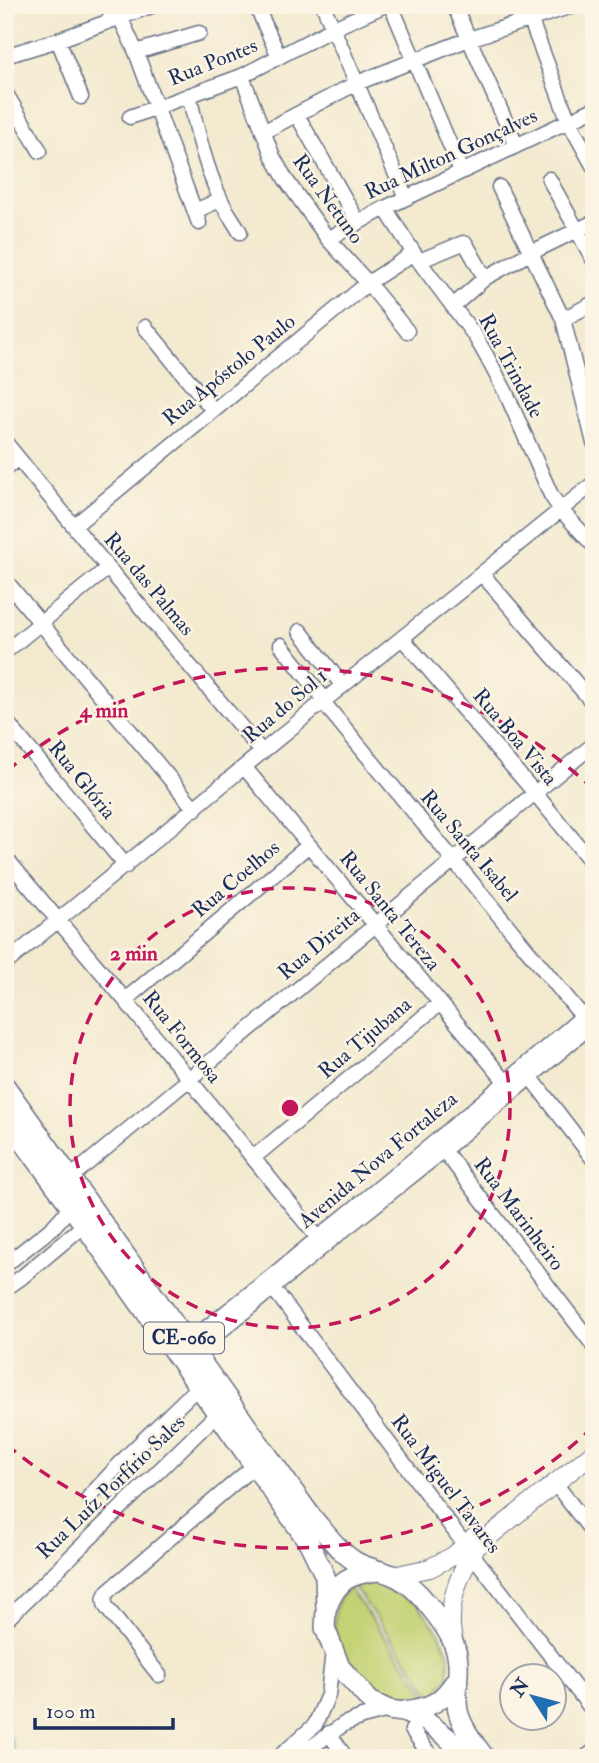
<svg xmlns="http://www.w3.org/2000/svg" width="599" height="1763" font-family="'IM FELL Double Pica',serif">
  <rect width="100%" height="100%" fill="#fcf5e5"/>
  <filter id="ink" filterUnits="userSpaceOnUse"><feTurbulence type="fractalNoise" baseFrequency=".0143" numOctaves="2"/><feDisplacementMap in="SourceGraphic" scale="14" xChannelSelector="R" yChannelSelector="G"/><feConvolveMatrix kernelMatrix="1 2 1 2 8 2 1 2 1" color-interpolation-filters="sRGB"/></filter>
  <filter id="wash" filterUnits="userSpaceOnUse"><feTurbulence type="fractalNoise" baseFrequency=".00686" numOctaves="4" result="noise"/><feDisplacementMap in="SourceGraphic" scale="28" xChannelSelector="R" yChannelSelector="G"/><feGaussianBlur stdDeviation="1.57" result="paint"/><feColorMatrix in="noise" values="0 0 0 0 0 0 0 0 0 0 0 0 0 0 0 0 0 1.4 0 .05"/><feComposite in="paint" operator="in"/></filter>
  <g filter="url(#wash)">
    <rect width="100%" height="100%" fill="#f3eacf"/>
    <path fill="#c4d274" stroke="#708069" stroke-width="2" d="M 382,1580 L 409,1592 L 440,1634 L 449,1655 L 449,1677 L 433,1697 L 352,1584 Z
      M 349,1588 L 430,1699 C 418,1702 405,1705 392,1701 C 375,1696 366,1684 356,1670 C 351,1663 344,1655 340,1648 C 331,1627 331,1603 349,1588 Z"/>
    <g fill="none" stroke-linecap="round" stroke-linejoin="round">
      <path stroke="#5ba9d5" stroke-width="2.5" d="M 5,1720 L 16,1758"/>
    </g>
  </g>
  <g filter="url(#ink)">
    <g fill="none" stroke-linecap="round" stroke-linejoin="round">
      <defs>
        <path id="minor" d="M 107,5 L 113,20
          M 256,5 L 279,57
          M 323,5 L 406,198
          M 391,5 L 461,171
          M 454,5 L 516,145
          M 525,5 L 569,122 L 594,167
          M 120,17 L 136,52 L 199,223
          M 58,40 L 81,97
          M 136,52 L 199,33
          M 5,56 L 58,40 L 154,5
          M 242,76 L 273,157 L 286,180 L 328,239 L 368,283 L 407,331
          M 5,92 L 40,151
          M 189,95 C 197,130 205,166 220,198 C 225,210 234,221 240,232
          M 297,115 L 358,222
          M 130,117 L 242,76 L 334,28 L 385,5
          M 263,132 L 357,83 L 469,39 L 575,5
          M 549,179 L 594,261
          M 499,187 L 563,319 L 594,443
          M 385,208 L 419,261 L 475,336 L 487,357 L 506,393 L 551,495 L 561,510 L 594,546
          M 195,211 L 220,200
          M 328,239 L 385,208 L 594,109
          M 419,261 L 463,243 L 466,244 L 485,278
          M 453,306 L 485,278 L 530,253 L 594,222
          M 563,319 L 594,303
          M 145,327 L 213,410
          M 5,442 L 108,568 L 262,752
          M 5,469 L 18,458
          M 74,526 L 368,283 L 414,253
          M 482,574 L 594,704
          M 5,580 L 195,809
          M 300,631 L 343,686
          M 402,638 L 534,792 L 594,865
          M 281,645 L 325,700
          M 5,652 L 108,568
          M 323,702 L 582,1016
          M 5,720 L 126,866
          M 245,768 L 505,1081
          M 5,857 L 125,1000 L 322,1243
          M 5,964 L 325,700 L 594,483
          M 125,1000 L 309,845
          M 525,1070 L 594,1160
          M 439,1144 L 594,1346
          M 253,1158 L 439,1004
          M 71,1177 L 594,744
          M 5,1265 L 52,1228 L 71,1207
          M 267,1280 L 465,1545 L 594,1712
          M 5,1289 L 22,1277 L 84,1225
          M 187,1343 L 267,1280 L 436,1141 L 594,1007
          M 194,1353 L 331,1240 L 444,1150 L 594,1023
          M 554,1482 L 594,1534
          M 89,1497 L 129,1454 L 198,1387
          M 5,1621 L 217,1414
          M 159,1675 L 107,1608 C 103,1601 104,1597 108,1591 L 254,1466
          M 412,1730 L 432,1758
          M 329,1733 L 346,1758
          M 278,1758 L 315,1725 L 328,1695 L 333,1651
          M 296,1758 L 344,1724 L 362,1717 L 389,1710
          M 585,1758 L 594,1751"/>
        <path id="major" d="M 393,1576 L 430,1568 L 453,1556 L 476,1536
          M 453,1641 C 452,1634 450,1625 451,1618 C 451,1594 463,1567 476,1547 L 594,1452"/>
        <path id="highway" d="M 5,1086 L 311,1516 C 325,1532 338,1551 356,1562 C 367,1568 380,1570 392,1575 C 414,1584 428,1604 442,1623 C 450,1635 457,1647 458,1662 C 459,1678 455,1695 458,1711 C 462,1728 475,1744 485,1758
          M 5,1117 L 77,1215 L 309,1543 L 325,1576 L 326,1610 L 325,1628 L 340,1667 L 370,1701 L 389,1710 L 403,1712 L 427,1722 L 448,1738 L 465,1758
          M 327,1607 C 338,1579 350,1574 378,1571
          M 404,1711 C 430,1708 443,1702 457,1678"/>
      </defs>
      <use href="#minor" stroke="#677086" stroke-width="17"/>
      <use href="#major" stroke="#677086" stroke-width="20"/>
      <use href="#highway" stroke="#677086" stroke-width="22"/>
      <use href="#minor" stroke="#fff" stroke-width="14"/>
      <use href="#major" stroke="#fff" stroke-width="18"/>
      <use href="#highway" stroke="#fff" stroke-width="19"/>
    </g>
  </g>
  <g fill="none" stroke="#c2185b" stroke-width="3.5" stroke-dasharray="12 9">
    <circle cx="290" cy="1108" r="220"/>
    <path d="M593 1427A440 440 0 0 1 7 1445M7 771A440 440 0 0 1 593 789"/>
  </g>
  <g text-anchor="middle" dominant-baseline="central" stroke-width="5" stroke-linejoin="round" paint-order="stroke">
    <rect fill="#fcf5e5" stroke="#5e6a86" stroke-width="2" x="144" y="1322.5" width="80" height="31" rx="5"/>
    <g font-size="19" font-weight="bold" fill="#1b2f5e">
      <text x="184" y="1338">CE-060</text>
    </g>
    <g font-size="21" fill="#1b2f5e" stroke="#fcf5e5">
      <text transform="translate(213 62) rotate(-22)">Rua Pontes</text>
      <text transform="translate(451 154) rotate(-25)">Rua Milton Gonçalves</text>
      <text transform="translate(328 199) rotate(54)">Rua Netuno</text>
      <text transform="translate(511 366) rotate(62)">Rua Trindade</text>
      <text transform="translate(229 370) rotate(-39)">Rua Apóstolo Paulo</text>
      <text transform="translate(149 584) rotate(50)">Rua das Palmas</text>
      <text transform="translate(285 706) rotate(-40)">Rua do Sol 1</text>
      <text transform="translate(515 737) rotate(50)">Rua Boa Vista</text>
      <text transform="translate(82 780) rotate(51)">Rua Glória</text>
      <text transform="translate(469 846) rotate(50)">Rua Santa Isabel</text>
      <text transform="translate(236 879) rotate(-40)">Rua Coelhos</text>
      <text transform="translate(390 911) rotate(51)">Rua Santa Tereza</text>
      <text transform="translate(319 944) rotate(-40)">Rua Direita</text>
      <text transform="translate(182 1037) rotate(51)">Rua Formosa</text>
      <text transform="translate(365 1038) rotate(-40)">Rua Tijubana</text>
      <text transform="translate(378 1160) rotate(-40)">Avenida Nova Fortaleza</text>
      <text transform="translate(519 1214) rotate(53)">Rua Marinheiro</text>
      <text transform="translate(446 1484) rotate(53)">Rua Miguel Tavares</text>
      <text transform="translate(111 1487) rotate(-44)">Rua Luíz Porfírio Sales</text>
    </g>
  </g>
  <circle cx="290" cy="1108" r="10" fill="#c2185b" stroke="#fcf5e5" stroke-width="3.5"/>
  <g font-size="21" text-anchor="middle" font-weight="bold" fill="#c2185b" stroke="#fcf5e5" stroke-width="5" stroke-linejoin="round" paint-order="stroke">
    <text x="104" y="717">4 min</text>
    <text x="134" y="960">2 min</text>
  </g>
  <rect width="599" height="1763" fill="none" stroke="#fcf5e5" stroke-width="28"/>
  <g transform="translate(533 1697) rotate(306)"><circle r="33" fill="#fcf5e5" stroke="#a2a6af" stroke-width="2"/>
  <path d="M0-5L12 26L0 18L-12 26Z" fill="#1f6fb2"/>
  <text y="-10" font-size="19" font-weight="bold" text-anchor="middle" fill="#1b2f5e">N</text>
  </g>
  <path d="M35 1718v10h138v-10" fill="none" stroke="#1b2f5e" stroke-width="3.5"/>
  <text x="46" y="1718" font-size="21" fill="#1b2f5e" stroke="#fcf5e5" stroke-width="5" paint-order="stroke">100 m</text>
</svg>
